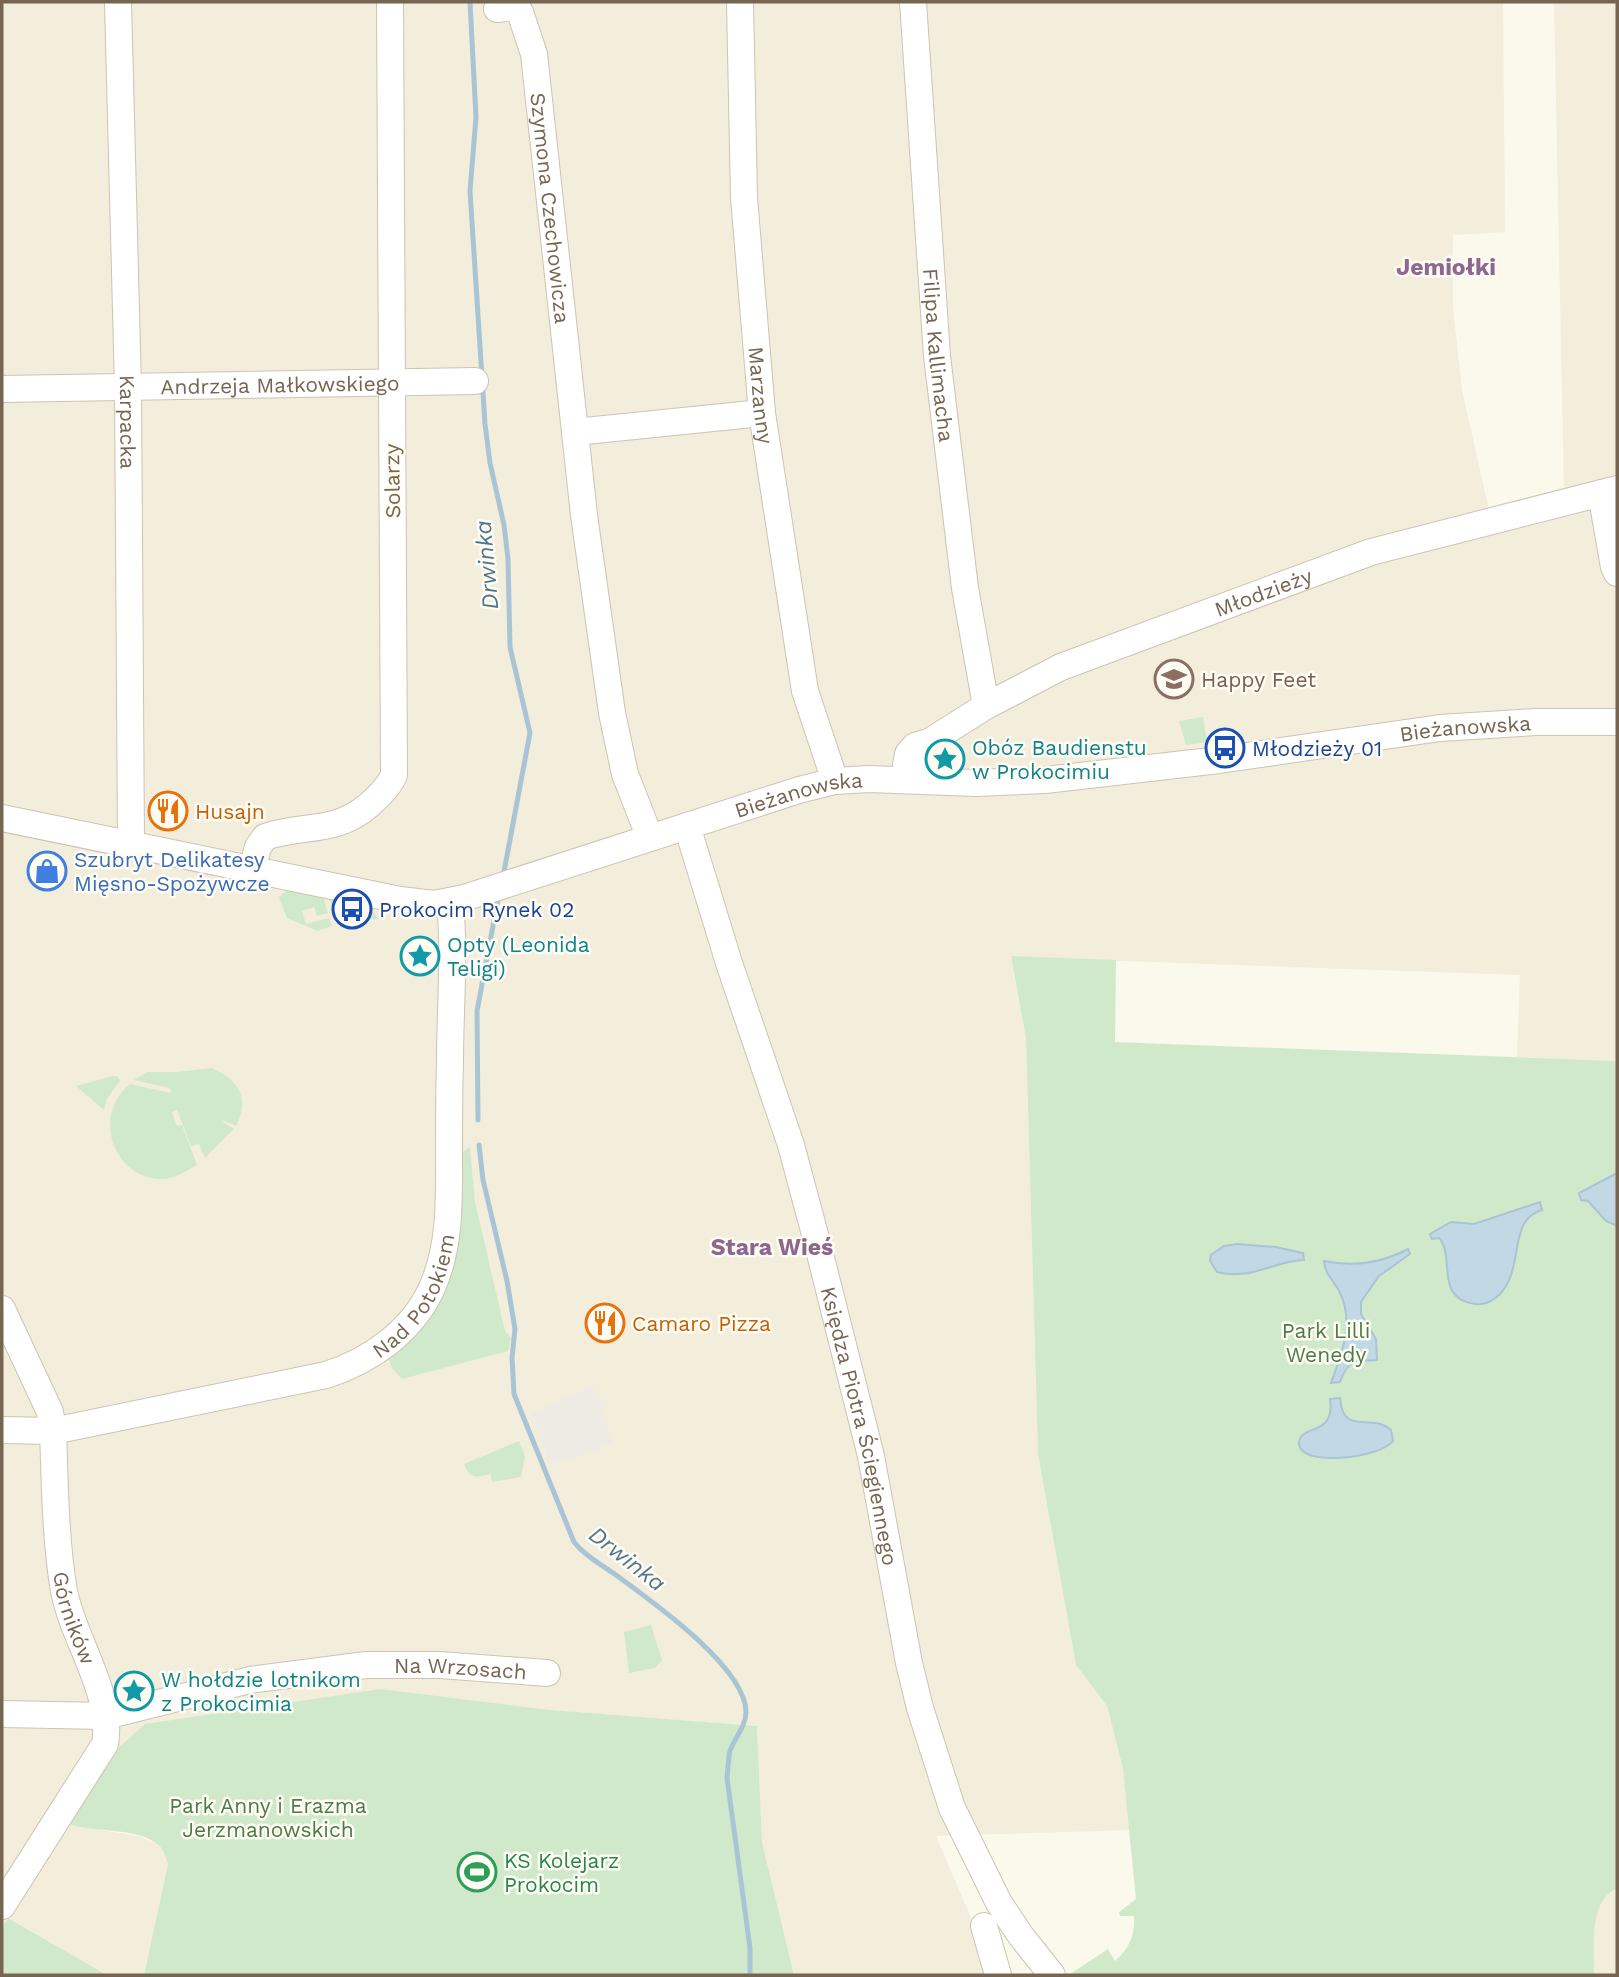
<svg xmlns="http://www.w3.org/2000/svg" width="1619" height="1977" font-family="'Work Sans',sans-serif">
  <rect width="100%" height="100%" fill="#fbf9ec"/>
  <path fill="#f3eddb" d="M 2,2 L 1503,2 L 1505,232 L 1453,235 L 1453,308 L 1462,390 L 1489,510 L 1564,491 L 1554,2 L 1617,2 L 1617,1061 L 1517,1057 L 1520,975 L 1011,957 L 1026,1039 L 1038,1454 L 1076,1665 L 1107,1706 L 1123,1769 L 1130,1830 L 936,1836 L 972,1920 L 986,1959 L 988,1975 L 794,1975 L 762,1842 L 757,1726 L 551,1710 L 381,1689 L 71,1825 L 138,1836 L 156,1843 L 162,1849 L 168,1864 L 144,1975 L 107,1975 L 9,1918 L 2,1928 Z
    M 1617,1881 L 1617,1975 L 1589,1975 L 1593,1892 Z"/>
  <path fill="#eeebe4" d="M 593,1385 L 603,1408 L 600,1409 L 613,1443 L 579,1457 L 550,1464 L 532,1414 Z"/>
  <path fill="#d1e9cb" d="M 1203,717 L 1207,742 L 1186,745 L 1179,721 Z
    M 287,890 L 323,897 L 328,913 L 317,916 L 314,907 L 302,911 L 306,924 L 329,918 L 332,926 L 318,931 L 287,918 L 279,897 Z
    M 329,899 L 343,902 L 342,909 L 360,912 L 361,905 L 371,908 L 378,919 L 337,922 Z
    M 1011,956 L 1116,960 L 1115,1042 L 1617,1061 L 1617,1888 C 1587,1903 1595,1947 1594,1975 L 1070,1974 L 1108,1949 L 1115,1961 C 1130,1947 1135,1936 1134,1916 L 1120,1916 L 1119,1912 L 1136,1899 L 1123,1769 L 1107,1706 L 1076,1665 L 1038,1454 L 1026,1039 Z
    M 212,1068 C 239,1081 250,1097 236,1126 L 223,1120 L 224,1123 L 234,1129 L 205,1158 L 199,1144 L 191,1146 L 177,1110 L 172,1112 L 177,1126 L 182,1125 L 197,1165 C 186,1171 174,1179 162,1179 C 112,1178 92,1114 130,1084 L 171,1093 L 170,1088 L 134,1080 L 147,1072 L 177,1072 Z
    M 113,1076 L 117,1076 L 120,1081 L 107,1099 L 104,1110 L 76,1086 Z
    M 470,1147 L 475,1202 L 505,1331 L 511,1338 L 508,1351 L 402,1379 L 392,1368 L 387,1354 L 421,1323 L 458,1155 Z
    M 519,1441 L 525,1456 L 521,1477 L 492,1482 L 491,1474 C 476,1478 470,1479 464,1464 Z
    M 651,1625 L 662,1660 L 655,1668 L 629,1673 L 624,1632 Z
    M 381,1689 L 551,1710 L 757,1726 L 762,1842 L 794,1975 L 144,1975 L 168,1864 C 165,1857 164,1849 157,1844 C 137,1827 94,1833 69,1824 L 116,1750 L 145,1724 Z
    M 8,1918 L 107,1975 L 2,1975 L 2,1928 Z"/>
  <path fill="#c2d8e4" stroke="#a9c5d5" stroke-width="2" d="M 1617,1173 L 1617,1226 L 1606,1221 L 1588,1201 L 1581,1200 L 1579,1193 Z
    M 1540,1202 L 1542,1210 C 1507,1220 1525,1268 1500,1294 C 1494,1300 1485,1305 1476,1304 C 1433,1299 1456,1256 1439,1238 L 1432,1239 L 1430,1234 L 1451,1222 L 1474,1224 Z
    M 1237,1244 L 1276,1247 L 1303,1253 L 1304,1260 C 1273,1261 1251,1281 1217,1272 L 1210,1261 L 1211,1255 L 1224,1246 Z
    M 1408,1249 L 1410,1254 L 1379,1276 L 1361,1302 L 1361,1314 L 1376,1339 L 1377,1360 C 1356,1362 1348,1359 1340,1382 L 1331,1383 C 1342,1353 1355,1321 1339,1291 C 1334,1281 1324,1273 1324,1261 C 1354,1267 1382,1263 1408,1249 Z
    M 1340,1398 C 1343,1437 1371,1412 1391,1430 L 1393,1441 C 1380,1458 1299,1468 1299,1443 C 1299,1424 1336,1437 1330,1399 Z"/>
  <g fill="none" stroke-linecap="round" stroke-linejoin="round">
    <path stroke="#a9c5d5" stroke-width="5" d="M 470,2 L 476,117 L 470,191 L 485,424 L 490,463 L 504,525 L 508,559 L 510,647 L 530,733 L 503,877
      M 478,1120 L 477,1011 L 499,894
      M 479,1145 L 483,1180 L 507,1281 L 515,1329 L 512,1357 L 514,1394 L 574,1542 C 585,1556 602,1565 616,1575 C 650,1600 746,1667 746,1712 C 746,1726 735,1737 730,1751 C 728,1760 728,1769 727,1778 L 750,1948 L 750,1975"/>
    <defs>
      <g id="minor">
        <path id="s1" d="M 118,2 L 128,388 L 131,843"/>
        <path id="s2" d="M 740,2 L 744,198 L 762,413 L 805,691 L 835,781"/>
        <path id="s3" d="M 913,2 L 937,356 L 965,588 L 986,706"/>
        <path id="s4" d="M 497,9 L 513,7 L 520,12 L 534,54 L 584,515 L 612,713 L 625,774 L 650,838"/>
        <path id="s5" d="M 2,389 L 475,381"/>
        <path d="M 575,432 L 762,413"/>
        <path d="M 1601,493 L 1614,567 L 1617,573"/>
        <path id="s6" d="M 929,742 L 923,770 L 913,780 L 906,770 L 906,765 L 908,754 L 915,746 L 929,742 L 986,706 L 1061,667 L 1371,552 L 1617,489"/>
        <path id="s7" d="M 2,818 L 400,900 L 434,904 L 464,898 L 799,790 L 835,781 L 869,779 L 976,783 L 1045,780 L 1219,760 L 1440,728 L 1536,722 L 1617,722"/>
        <path id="s8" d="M 687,826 L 729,963 L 791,1145 L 817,1242 L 871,1456 L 909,1663 L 920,1708 L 952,1808 L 999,1903 L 1021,1936 L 1052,1975"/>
        <path d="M 252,869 L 258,847 L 265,837 C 303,824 336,834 369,805 C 379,796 388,788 394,775 L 390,2"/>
        <path id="s9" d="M 2,1309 L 50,1412 L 53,1431 C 55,1483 55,1538 64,1591 C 73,1639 114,1695 105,1744 L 2,1906"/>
        <path id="s10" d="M 2,1430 L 53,1431 L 326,1375 C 370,1361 411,1332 431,1290 C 451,1247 449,1199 449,1153 C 449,1123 449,1092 450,1062 C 450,1009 455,955 450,902"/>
        <path id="s11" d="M 2,1714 L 106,1716 L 250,1680 L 366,1665 L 440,1665 L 547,1673"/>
        <path d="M 984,1926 L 998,1975"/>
      </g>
    </defs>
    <use href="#minor" stroke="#cdc4b2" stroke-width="28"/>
    <use href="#minor" stroke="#fff" stroke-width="26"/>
  </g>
  <defs>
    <symbol id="school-ring" viewBox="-11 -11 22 22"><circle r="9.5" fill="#fefcf3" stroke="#8d6e63" stroke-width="1.5"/><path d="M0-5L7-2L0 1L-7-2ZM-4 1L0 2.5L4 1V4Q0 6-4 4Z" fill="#8d6e63"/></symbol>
    <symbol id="bus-ring" viewBox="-11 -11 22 22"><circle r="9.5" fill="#fefcf3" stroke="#1a4fb4" stroke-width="1.5"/><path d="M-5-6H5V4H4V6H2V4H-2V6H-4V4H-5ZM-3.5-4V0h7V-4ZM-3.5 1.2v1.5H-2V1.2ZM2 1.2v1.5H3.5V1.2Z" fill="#1a4fb4"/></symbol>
    <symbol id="sight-ring" viewBox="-11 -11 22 22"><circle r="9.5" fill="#fefcf3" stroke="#0f9aa8" stroke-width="1.5"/><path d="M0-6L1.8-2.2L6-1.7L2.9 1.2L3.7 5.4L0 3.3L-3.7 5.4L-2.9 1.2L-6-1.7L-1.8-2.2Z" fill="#0f9aa8"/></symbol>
    <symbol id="restaurant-ring" viewBox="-11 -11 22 22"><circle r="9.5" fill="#fefcf3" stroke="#e8710a" stroke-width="1.5"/><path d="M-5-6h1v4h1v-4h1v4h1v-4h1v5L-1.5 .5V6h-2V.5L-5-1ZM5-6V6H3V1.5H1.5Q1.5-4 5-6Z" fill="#e8710a"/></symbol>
    <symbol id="shop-ring" viewBox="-11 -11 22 22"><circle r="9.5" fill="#fefcf3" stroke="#3f7fe0" stroke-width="1.5"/><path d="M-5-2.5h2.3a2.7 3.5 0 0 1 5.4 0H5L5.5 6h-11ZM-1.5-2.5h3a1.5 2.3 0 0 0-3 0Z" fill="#3f7fe0"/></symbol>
    <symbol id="stadium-ring" viewBox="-11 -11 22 22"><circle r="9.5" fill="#fefcf3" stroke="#2e9e5b" stroke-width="1.5"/><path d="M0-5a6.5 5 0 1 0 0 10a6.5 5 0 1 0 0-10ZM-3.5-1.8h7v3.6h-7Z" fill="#2e9e5b"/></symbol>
  </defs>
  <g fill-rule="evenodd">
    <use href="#school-ring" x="1152" y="657" width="44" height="44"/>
    <use href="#bus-ring" x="1203" y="726" width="44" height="44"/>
    <use href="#sight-ring" x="923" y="737" width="44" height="44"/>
    <use href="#restaurant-ring" x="146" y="789" width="44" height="44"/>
    <use href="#shop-ring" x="25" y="849" width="44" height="44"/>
    <use href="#bus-ring" x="330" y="887" width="44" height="44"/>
    <use href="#sight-ring" x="398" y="934" width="44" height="44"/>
    <use href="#restaurant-ring" x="583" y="1301" width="44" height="44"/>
    <use href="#sight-ring" x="112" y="1669" width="44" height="44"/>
    <use href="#stadium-ring" x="455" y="1850" width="44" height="44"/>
  </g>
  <g text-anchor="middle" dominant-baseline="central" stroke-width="5" stroke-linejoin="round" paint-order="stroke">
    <g font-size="21" fill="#766550" stroke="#fefcf3">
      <text stroke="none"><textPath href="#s4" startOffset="224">Szymona Czechowicza</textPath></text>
      <text stroke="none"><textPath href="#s3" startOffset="354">Filipa Kallimacha</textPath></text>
      <text stroke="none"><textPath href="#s5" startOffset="278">Andrzeja Małkowskiego</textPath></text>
      <text stroke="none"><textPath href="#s2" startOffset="394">Marzanny</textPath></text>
      <text stroke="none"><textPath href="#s1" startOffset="420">Karpacka</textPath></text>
      <text transform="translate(392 481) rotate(-91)">Solarzy</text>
      <text stroke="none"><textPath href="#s6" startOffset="464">Młodzieży</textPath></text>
      <text stroke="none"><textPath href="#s7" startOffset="1494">Bieżanowska</textPath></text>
      <text stroke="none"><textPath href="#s7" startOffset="822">Bieżanowska</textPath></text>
      <text stroke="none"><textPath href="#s10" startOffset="455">Nad Potokiem</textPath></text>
      <text stroke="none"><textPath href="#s8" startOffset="625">Księdza Piotra Ściegiennego</textPath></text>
      <text stroke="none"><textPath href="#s9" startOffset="322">Górników</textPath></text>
      <text stroke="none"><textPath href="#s11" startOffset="464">Na Wrzosach</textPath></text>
    </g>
    <g font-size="21" fill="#785e54" stroke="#fefcf3" text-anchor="start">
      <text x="1201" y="679">Happy Feet</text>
    </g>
    <g font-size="21" fill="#0d838f" stroke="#fefcf3" text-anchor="start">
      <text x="972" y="747">Obóz Baudienstu<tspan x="972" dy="24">w Prokocimiu</tspan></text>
      <text x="447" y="944">Opty (Leonida<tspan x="447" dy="24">Teligi)</tspan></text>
      <text x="161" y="1679">W hołdzie lotnikom<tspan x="161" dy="24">z Prokocimia</tspan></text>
    </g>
    <g font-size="21" fill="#164399" stroke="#fefcf3" text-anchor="start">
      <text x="1252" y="748">Młodzieży 01</text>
      <text x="379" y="909">Prokocim Rynek 02</text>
    </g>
    <g font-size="21" fill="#c56008" stroke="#fefcf3" text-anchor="start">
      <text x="195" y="811">Husajn</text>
      <text x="632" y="1323">Camaro Pizza</text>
    </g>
    <g font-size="21" fill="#366cbe" stroke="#fefcf3" text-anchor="start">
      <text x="74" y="859">Szubryt Delikatesy<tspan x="74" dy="24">Mięsno-Spożywcze</tspan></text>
    </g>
    <g font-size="21" fill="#4d7a49" stroke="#fefcf3">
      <text x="1326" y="1330">Park Lilli<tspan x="1326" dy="24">Wenedy</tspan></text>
      <text x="268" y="1805">Park Anny i Erazma<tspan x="268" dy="24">Jerzmanowskich</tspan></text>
    </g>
    <g font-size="21" fill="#27864d" stroke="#fefcf3" text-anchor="start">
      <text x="504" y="1860">KS Kolejarz<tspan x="504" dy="24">Prokocim</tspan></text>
    </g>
    <g font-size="23" font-weight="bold" fill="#8c6890" stroke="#fefcf3">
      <text x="1446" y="267">Jemiołki</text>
      <text x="772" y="1247">Stara Wieś</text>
    </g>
    <g font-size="23" font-style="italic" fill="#4e768d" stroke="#fefcf3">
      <text transform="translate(487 565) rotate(-95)">Drwinka</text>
      <text transform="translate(627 1559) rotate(38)">Drwinka</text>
    </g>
  </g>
  <rect width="1619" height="1977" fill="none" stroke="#766550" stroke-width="7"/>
</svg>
